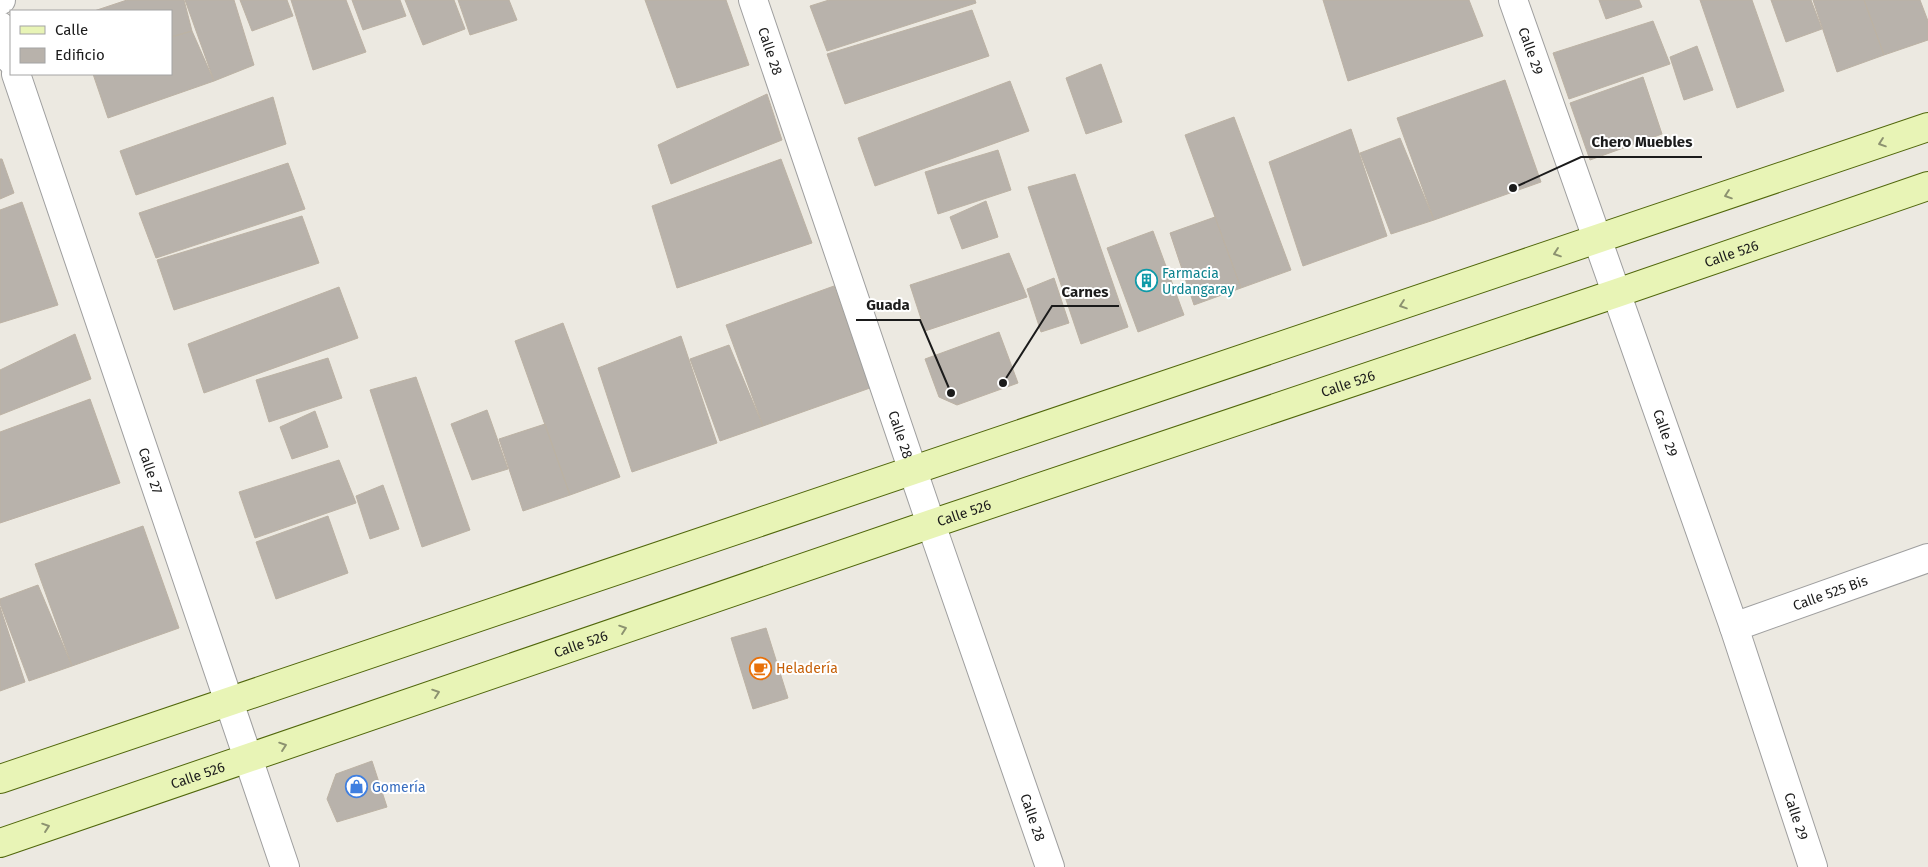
<svg xmlns="http://www.w3.org/2000/svg" width="1928" height="867" font-family="'Fira Sans',sans-serif">
  <rect width="100%" height="100%" fill="#ece9e1"/>
  <path fill="#b8b2ab" stroke="#bcb2a4" d="M 127,0 L 184,0 L 192,31 L 171,37 L 171,11 L 94,11 Z
    M 185,0 L 234,0 L 254,65 L 214,81 Z
    M 240,0 L 287,0 L 293,16 L 252,31 Z
    M 291,0 L 346,0 L 366,52 L 313,70 Z
    M 352,0 L 400,0 L 406,16 L 363,30 Z
    M 405,0 L 454,0 L 465,29 L 423,45 Z
    M 458,0 L 509,0 L 517,20 L 470,35 Z
    M 645,0 L 726,0 L 749,65 L 677,88 Z
    M 829,0 L 975,0 L 976,3 L 827,51 L 810,6 Z
    M 1323,0 L 1469,0 L 1483,36 L 1348,81 Z
    M 1599,0 L 1639,0 L 1642,7 L 1606,19 Z
    M 1700,0 L 1752,0 L 1784,91 L 1737,108 Z
    M 1771,0 L 1811,0 L 1822,29 L 1786,42 Z
    M 1813,0 L 1864,0 L 1884,55 L 1837,72 Z
    M 1864,0 L 1920,0 L 1928,21 L 1928,40 L 1884,55 Z
    M 972,10 L 989,56 L 845,104 L 827,54 Z
    M 1653,21 L 1670,64 L 1569,99 L 1553,53 Z
    M 192,31 L 214,81 L 108,118 L 93,74 L 171,74 L 171,37 Z
    M 1697,46 L 1713,90 L 1684,100 L 1670,57 Z
    M 1101,64 L 1122,122 L 1086,134 L 1066,78 Z
    M 1643,77 L 1662,134 L 1590,160 L 1570,103 Z
    M 1505,80 L 1541,182 L 1434,220 L 1397,118 Z
    M 1010,81 L 1029,131 L 875,186 L 858,138 Z
    M 767,94 L 782,140 L 671,184 L 658,145 Z
    M 273,97 L 286,144 L 136,195 L 120,151 Z
    M 1234,117 L 1291,270 L 1241,288 L 1185,135 Z
    M 1351,129 L 1387,236 L 1303,266 L 1269,162 Z
    M 1400,138 L 1434,220 L 1391,234 L 1360,153 Z
    M 998,150 L 1011,190 L 938,214 L 925,172 Z
    M 0,159 L 2,159 L 14,193 L 0,199 Z
    M 781,159 L 812,243 L 677,288 L 652,206 Z
    M 288,163 L 305,209 L 156,258 L 139,213 Z
    M 1075,174 L 1128,327 L 1081,344 L 1028,187 Z
    M 986,201 L 998,237 L 962,249 L 950,217 Z
    M 22,202 L 58,305 L 0,323 L 0,210 Z
    M 302,216 L 319,263 L 174,310 L 157,260 Z
    M 1215,217 L 1241,288 L 1194,305 L 1170,233 Z
    M 1153,231 L 1184,315 L 1138,332 L 1107,248 Z
    M 1009,253 L 1027,297 L 925,331 L 910,285 Z
    M 1054,278 L 1069,323 L 1041,332 L 1027,289 Z
    M 834,286 L 870,388 L 763,426 L 726,325 Z
    M 339,287 L 358,338 L 204,393 L 188,344 Z
    M 563,323 L 620,477 L 570,495 L 515,341 Z
    M 999,332 L 1018,383 L 957,405 L 939,397 L 925,359 Z
    M 75,334 L 91,379 L 0,415 L 0,370 Z
    M 681,336 L 717,443 L 632,472 L 598,368 Z
    M 729,345 L 763,426 L 720,441 L 690,359 Z
    M 328,358 L 342,398 L 269,422 L 256,380 Z
    M 416,377 L 470,530 L 422,547 L 370,390 Z
    M 90,399 L 120,483 L 0,523 L 0,432 Z
    M 487,410 L 508,469 L 472,480 L 451,424 Z
    M 315,411 L 328,447 L 292,459 L 280,427 Z
    M 545,424 L 570,495 L 523,511 L 499,439 Z
    M 339,460 L 356,503 L 255,538 L 239,492 Z
    M 383,485 L 399,529 L 370,539 L 356,496 Z
    M 328,516 L 348,573 L 276,599 L 256,542 Z
    M 143,526 L 179,628 L 72,666 L 35,564 Z
    M 38,585 L 72,666 L 29,681 L 0,604 L 0,599 Z
    M 0,607 L 25,682 L 0,691 Z
    M 766,628 L 788,698 L 753,709 L 731,638 Z
    M 372,761 L 387,807 L 337,822 L 327,799 L 336,774 Z"/>
  <g fill="none" stroke-linecap="round" stroke-linejoin="round">
    <defs>
      <g id="minor">
        <path d="M 0,0 L 1,0"/>
        <path id="s1" d="M 753,0 L 931,524 L 1050,867"/>
        <path id="s2" d="M 1513,0 L 1734,627 L 1813,867"/>
        <path d="M 0,26 L 11,60"/>
        <path id="s3" d="M 16,74 L 285,867"/>
        <path id="s4" d="M 1734,627 L 1928,558"/>
      </g>
      <g id="secondary">
        <path d="M 0,779 L 1928,127"/>
        <path id="s5" d="M 0,843 L 931,524 L 1617,293 L 1928,186"/>
      </g>
    </defs>
    <use href="#minor" stroke="#9f9f9f" stroke-width="30"/>
    <use href="#secondary" stroke="#51670c" stroke-width="30"/>
    <use href="#minor" stroke="#fff" stroke-width="28"/>
    <use href="#secondary" stroke="#e8f4b6" stroke-width="28"/>
  </g>
  <defs><path id="oneway-chevron" d="M-2-3.5L2.5 0L-2 3.5" fill="none" stroke-width="1.6" stroke-linecap="round" stroke-linejoin="round" transform="scale(1.25)"/></defs>
  <g stroke="#8c9270">
    <use href="#oneway-chevron" transform="translate(1882 143) rotate(161)"/>
    <use href="#oneway-chevron" transform="translate(1728 195) rotate(161)"/>
    <use href="#oneway-chevron" transform="translate(1557 253) rotate(161)"/>
    <use href="#oneway-chevron" transform="translate(1403 305) rotate(161)"/>
    <use href="#oneway-chevron" transform="translate(623 629) rotate(-19)"/>
    <use href="#oneway-chevron" transform="translate(436 693) rotate(-19)"/>
    <use href="#oneway-chevron" transform="translate(283 746) rotate(-19)"/>
    <use href="#oneway-chevron" transform="translate(46 827) rotate(-19)"/>
  </g>
  <defs>
    <symbol id="building-ring" viewBox="-11 -11 22 22"><circle r="9.5" fill="#fff" stroke="#0f9aa8" stroke-width="1.5"/><path d="M-4-6H4V6H1V3H-1V6H-4ZM-2.5-4.3h1.7v1.8h-1.7ZM.8-4.3h1.7v1.8H.8ZM-2.5-1h1.7V.8h-1.7ZM.8-1h1.7V.8H.8Z" fill="#0f9aa8"/></symbol>
    <symbol id="cafe-ring" viewBox="-11 -11 22 22"><circle r="9.5" fill="#fff" stroke="#e8710a" stroke-width="1.5"/><path d="M-5.5-4.5H6V0H3Q3 3.5 0 3.5H-2.5Q-5.5 3.5-5.5 0ZM3-3.2v2h1.7v-2ZM-6 4.5H4V6H-6Z" fill="#e8710a"/></symbol>
    <symbol id="shop-ring" viewBox="-11 -11 22 22"><circle r="9.5" fill="#fff" stroke="#3f7fe0" stroke-width="1.5"/><path d="M-5-2.5h2.3a2.7 3.5 0 0 1 5.4 0H5L5.5 6h-11ZM-1.5-2.5h3a1.5 2.3 0 0 0-3 0Z" fill="#3f7fe0"/></symbol>
  </defs>
  <g fill-rule="evenodd">
    <use href="#building-ring" x="1134" y="268" width="25" height="25"/>
    <use href="#cafe-ring" x="748" y="656" width="25" height="25"/>
    <use href="#shop-ring" x="344" y="774" width="25" height="25"/>
  </g>
  <g text-anchor="middle" dominant-baseline="central" stroke-width="4" stroke-linejoin="round" paint-order="stroke">
    <g font-size="14" fill="#1b1b1b" stroke="#fff">
      <text stroke="none"><textPath href="#s1" startOffset="54">Calle 28</textPath></text>
      <text stroke="none"><textPath href="#s2" startOffset="54">Calle 29</textPath></text>
      <text stroke="none"><textPath href="#s5" startOffset="1829">Calle 526</textPath></text>
      <text stroke="none"><textPath href="#s5" startOffset="1424">Calle 526</textPath></text>
      <text stroke="none"><textPath href="#s2" startOffset="459">Calle 29</textPath></text>
      <text stroke="none"><textPath href="#s1" startOffset="459">Calle 28</textPath></text>
      <text stroke="none"><textPath href="#s3" startOffset="419">Calle 27</textPath></text>
      <text stroke="none"><textPath href="#s5" startOffset="1019">Calle 526</textPath></text>
      <text stroke="none"><textPath href="#s4" startOffset="102">Calle 525 Bis</textPath></text>
      <text stroke="none"><textPath href="#s5" startOffset="614">Calle 526</textPath></text>
      <text stroke="none"><textPath href="#s5" startOffset="209">Calle 526</textPath></text>
      <text stroke="none"><textPath href="#s2" startOffset="864">Calle 29</textPath></text>
      <text stroke="none"><textPath href="#s1" startOffset="864">Calle 28</textPath></text>
    </g>
    <g font-size="14" fill="#0d838f" stroke="#fff" text-anchor="start">
      <text x="1162" y="273">Farmacia<tspan x="1162" dy="16">Urdangaray</tspan></text>
    </g>
    <g font-size="14" fill="#c56008" stroke="#fff" text-anchor="start">
      <text x="776" y="668">Heladería</text>
    </g>
    <g font-size="14" fill="#366cbe" stroke="#fff" text-anchor="start">
      <text x="372" y="787">Gomería</text>
    </g>
  </g>
  <path fill="none" stroke="#1b1b1b" stroke-width="2" d="M1513 188L1581 157H1702M1003 383L1052 306H1119M951 393L920 320H856"/>
  <g fill="#1b1b1b" stroke="#fff" stroke-width="2">
    <circle cx="1513" cy="188" r="5"/>
    <circle cx="1003" cy="383" r="5"/>
    <circle cx="951" cy="393" r="5"/>
  </g>
  <g font-size="15" text-anchor="middle" font-weight="bold" fill="#1b1b1b" stroke="#fff" stroke-width="4" stroke-linejoin="round" paint-order="stroke">
    <text x="1642" y="147">Chero Muebles</text>
    <text x="1085" y="297">Carnes</text>
    <text x="888" y="310">Guada</text>
  </g>
  <rect x="10" y="10" width="162" height="65" fill="#ffffff" stroke="#a4a4a4"/>
  <rect x="20" y="26" width="25" height="8" fill="#e8f4b6" stroke="#a4a4a4"/>
  <text x="55" y="35" font-size="15" fill="#1b1b1b">Calle</text>
  <rect x="20" y="48" width="25" height="15" fill="#b8b2ab" stroke="#a4a4a4"/>
  <text x="55" y="60" font-size="15" fill="#1b1b1b">Edificio</text>
</svg>
